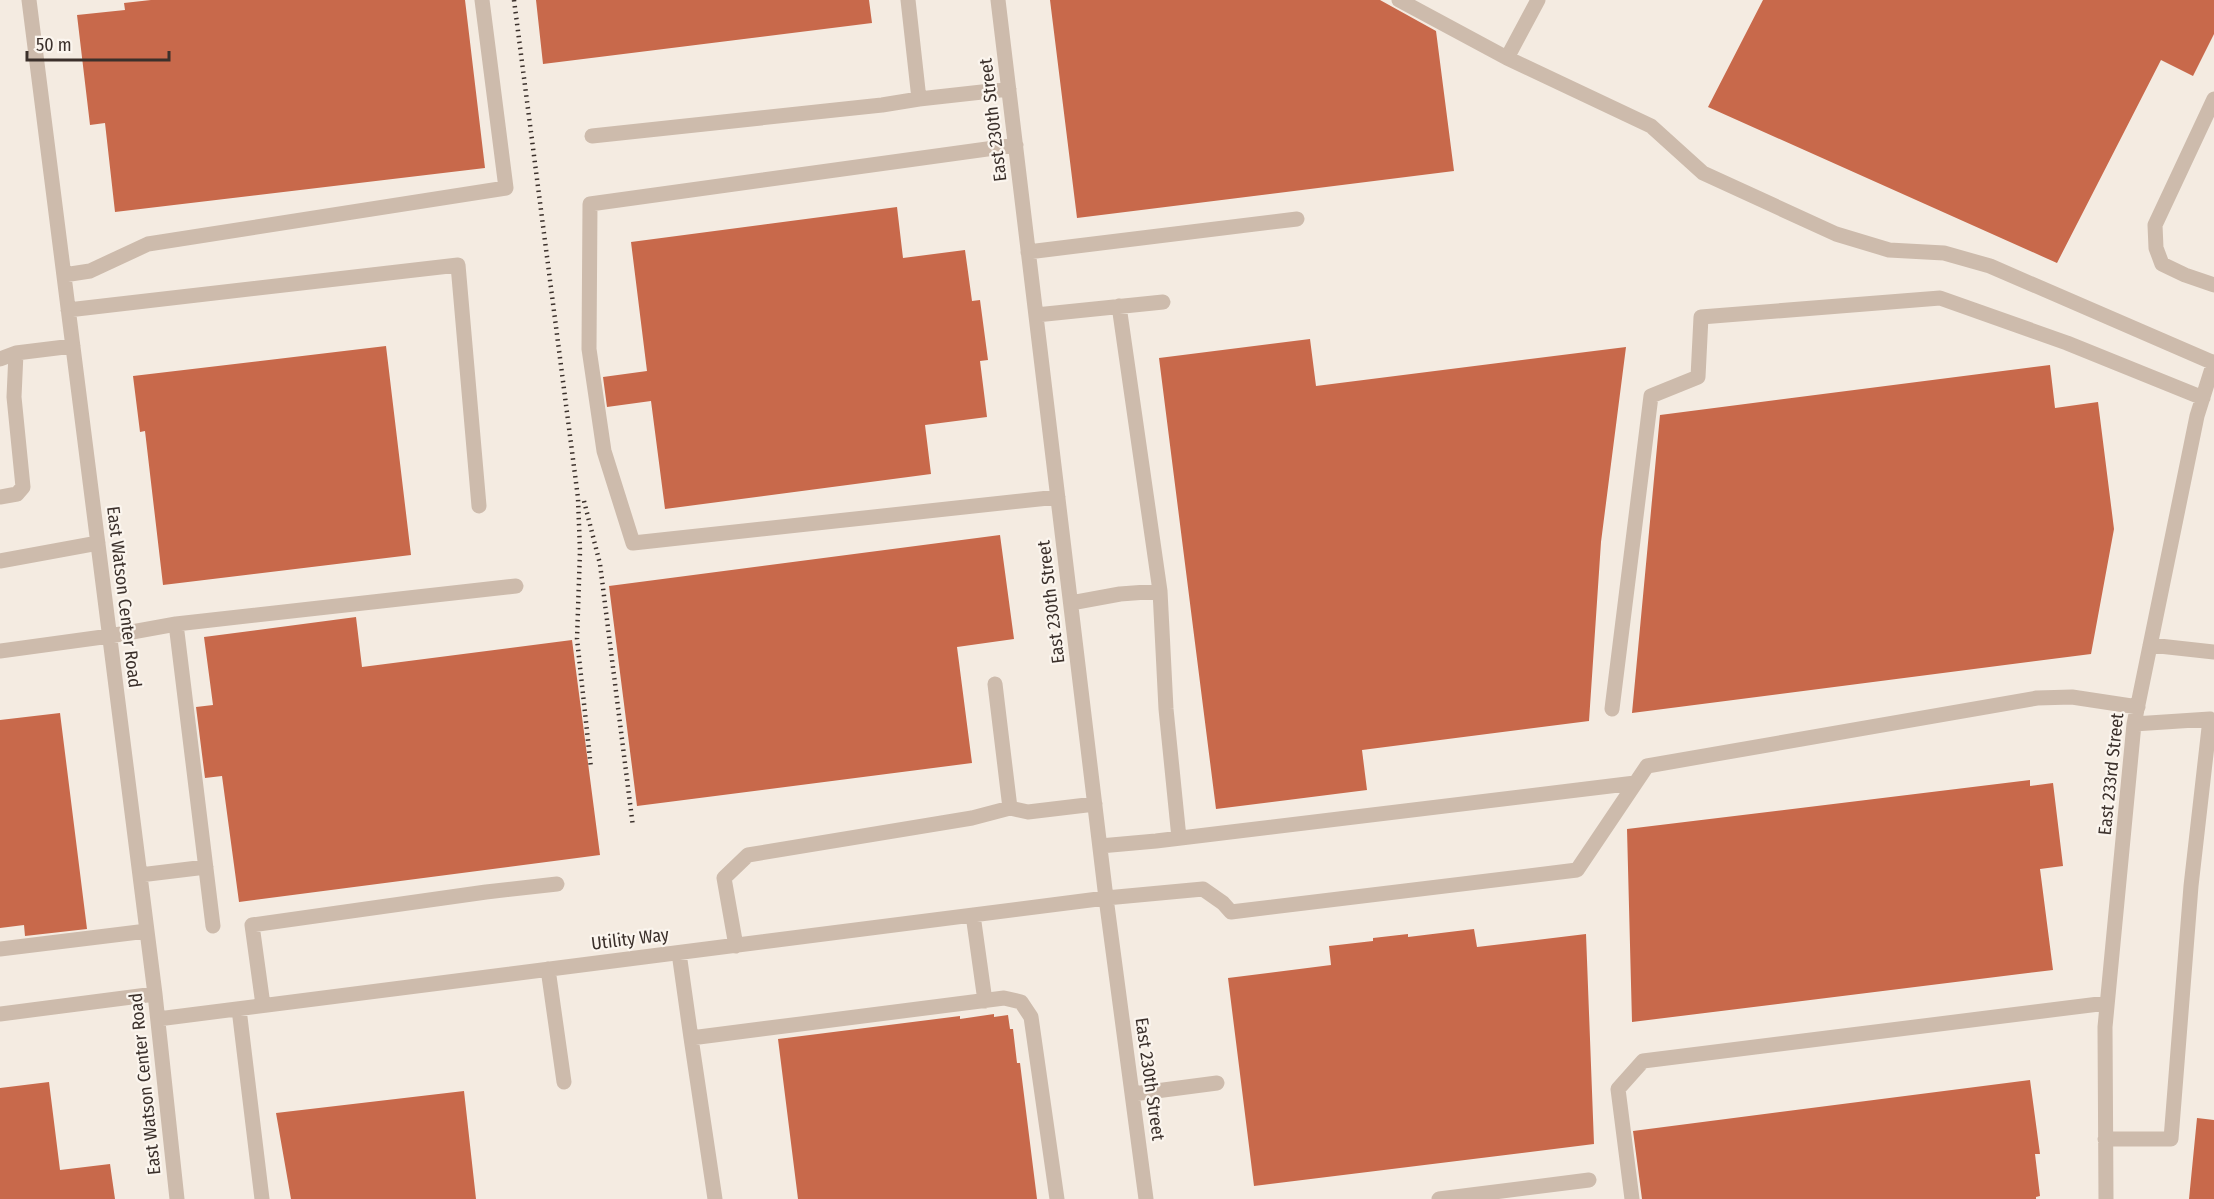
<svg xmlns="http://www.w3.org/2000/svg" width="2214" height="1199" font-family="'Fira Sans Condensed',sans-serif">
  <rect width="100%" height="100%" fill="#f4ebe1"/>
  <path fill="#c8694b" d="M 151,0 L 465,0 L 485,168 L 115,212 L 105,123 L 90,125 L 77,15 L 125,10 L 124,3 Z
    M 536,0 L 869,0 L 872,23 L 543,64 Z
    M 1050,0 L 1380,0 L 1436,31 L 1454,171 L 1077,218 Z
    M 1763,0 L 2214,0 L 2214,34 L 2193,76 L 2161,60 L 2057,263 L 1708,107 Z
    M 897,207 L 903,258 L 965,250 L 972,301 L 980,300 L 988,360 L 980,361 L 987,417 L 925,425 L 931,474 L 665,509 L 651,401 L 607,407 L 603,377 L 647,371 L 631,242 Z
    M 1310,339 L 1316,386 L 1626,347 L 1601,542 L 1589,721 L 1362,750 L 1367,790 L 1216,809 L 1159,358 Z
    M 386,346 L 411,555 L 163,585 L 145,431 L 140,432 L 133,376 Z
    M 2050,365 L 2055,408 L 2098,402 L 2114,529 L 2091,654 L 1632,713 L 1660,415 Z
    M 1000,535 L 1014,639 L 957,647 L 972,763 L 637,806 L 609,586 Z
    M 356,617 L 362,667 L 572,640 L 600,855 L 239,902 L 222,776 L 205,778 L 196,707 L 213,705 L 204,637 Z
    M 60,713 L 87,929 L 25,936 L 24,925 L 0,928 L 0,720 Z
    M 2030,780 L 2030,786 L 2053,783 L 2063,866 L 2040,869 L 2053,970 L 1632,1022 L 1627,829 Z
    M 1474,929 L 1477,947 L 1586,934 L 1594,1144 L 1254,1186 L 1228,978 L 1331,965 L 1329,946 L 1373,941 L 1373,938 L 1408,934 L 1408,937 Z
    M 994,1014 L 994,1017 L 1008,1015 L 1010,1029 L 1013,1029 L 1017,1063 L 1020,1063 L 1037,1199 L 798,1199 L 778,1039 L 960,1016 L 960,1019 Z
    M 2030,1080 L 2040,1154 L 2035,1154 L 2040,1196 L 2036,1197 L 2036,1199 L 1642,1199 L 1633,1131 Z
    M 49,1082 L 60,1170 L 110,1164 L 115,1199 L 0,1199 L 0,1088 Z
    M 464,1091 L 476,1199 L 291,1199 L 276,1113 Z
    M 2197,1118 L 2214,1120 L 2214,1199 L 2189,1199 Z"/>
  <g fill="none" stroke-linecap="round" stroke-linejoin="round">
    <path stroke="#cdbbac" stroke-width="15" d="M 29,0 L 155,994 L 177,1199
      M 908,0 L 919,99 L 1009,89
      M 998,0 L 1106,898 L 1146,1199
      M 1399,0 L 1507,58 L 1651,126 L 1703,173 L 1836,234 L 1889,250 L 1944,253 L 1990,266 L 2214,363
      M 1507,58 L 1538,0
      M 2214,99 L 2155,225 L 2156,248 L 2162,264 L 2185,275 L 2214,285
      M 592,136 L 882,105 L 919,99
      M 1016,145 L 590,204 L 589,349 L 604,451 L 633,543 L 1058,497
      M 1028,252 L 1297,219
      M 64,275 L 90,271 L 148,244 L 506,188 L 482,0
      M 1119,306 L 1160,591
      M 68,310 L 458,265 L 479,506
      M 1036,315 L 1163,302
      M 0,359 L 16,353 L 73,346
      M 0,497 L 17,494 L 23,487 L 14,397 L 16,353
      M 0,561 L 98,543
      M 1071,603 L 1120,594 L 1160,591 L 1166,709 L 1179,838
      M 176,624 L 213,926
      M 2150,645 L 2214,652
      M 0,651 L 110,636 L 176,624 L 516,586
      M 995,684 L 1010,808
      M 1612,709 L 1651,396 L 1698,377 L 1701,317 L 1940,298 L 2067,343 L 2203,398
      M 1100,846 L 1156,841 L 1635,783
      M 140,875 L 206,867
      M 973,915 L 985,1001
      M 736,946 L 724,878 L 748,855 L 972,818 L 1010,808 L 1028,812 L 1095,804
      M 0,949 L 147,931
      M 679,953 L 691,1038
      M 548,969 L 564,1082
      M 263,1005 L 252,925 L 486,892 L 557,884
      M 239,1009 L 262,1199
      M 0,1014 L 155,994
      M 158,1019 L 1106,898 L 1203,889 L 1223,903 L 1231,912 L 1577,870 L 1647,766 L 2037,698 L 2072,697 L 2138,707
      M 1133,1094 L 1217,1083
      M 2105,1139 L 2171,1139 L 2191,886 L 2210,719 L 2134,724
      M 715,1199 L 691,1038 L 1004,998 L 1021,1002 L 1031,1017 L 1057,1199
      M 1439,1199 L 1589,1180
      M 1632,1199 L 1618,1089 L 1643,1061 L 2107,1003
      M 2106,1199 L 2105,1027 L 2134,724 L 2197,416 L 2214,362"/>
    <path stroke="#3b302b" stroke-width="4.5" stroke-dasharray="1.5 4.5" stroke-linecap="butt" d="M 514,0 L 578,498 L 580,551 L 577,639 L 591,768
      M 584,501 L 600,564 L 633,827"/>
  </g>
  <g text-anchor="middle" dominant-baseline="central" stroke-width="4.5" stroke-linejoin="round" paint-order="stroke">
    <g font-size="18" fill="#3b302b" stroke="#fbf5ee">
      <text transform="translate(993 120) rotate(-97)">East 230th Street</text>
      <text transform="translate(124 597) rotate(83)">East Watson Center Road</text>
      <text transform="translate(1051 602) rotate(-97)">East 230th Street</text>
      <text transform="translate(2111 774) rotate(-84)">East 233rd Street</text>
      <text transform="translate(630 939) rotate(-7)">Utility Way</text>
      <text transform="translate(1150 1079) rotate(82)">East 230th Street</text>
      <text transform="translate(145 1084) rotate(-96)">East Watson Center Road</text>
    </g>
  </g>
  <path d="M27 51v9h142v-9" fill="none" stroke="#3b302b" stroke-width="3"/>
  <text x="36" y="51" font-size="18" fill="#3b302b" stroke="#fbf5ee" stroke-width="4.5" paint-order="stroke">50 m</text>
</svg>
